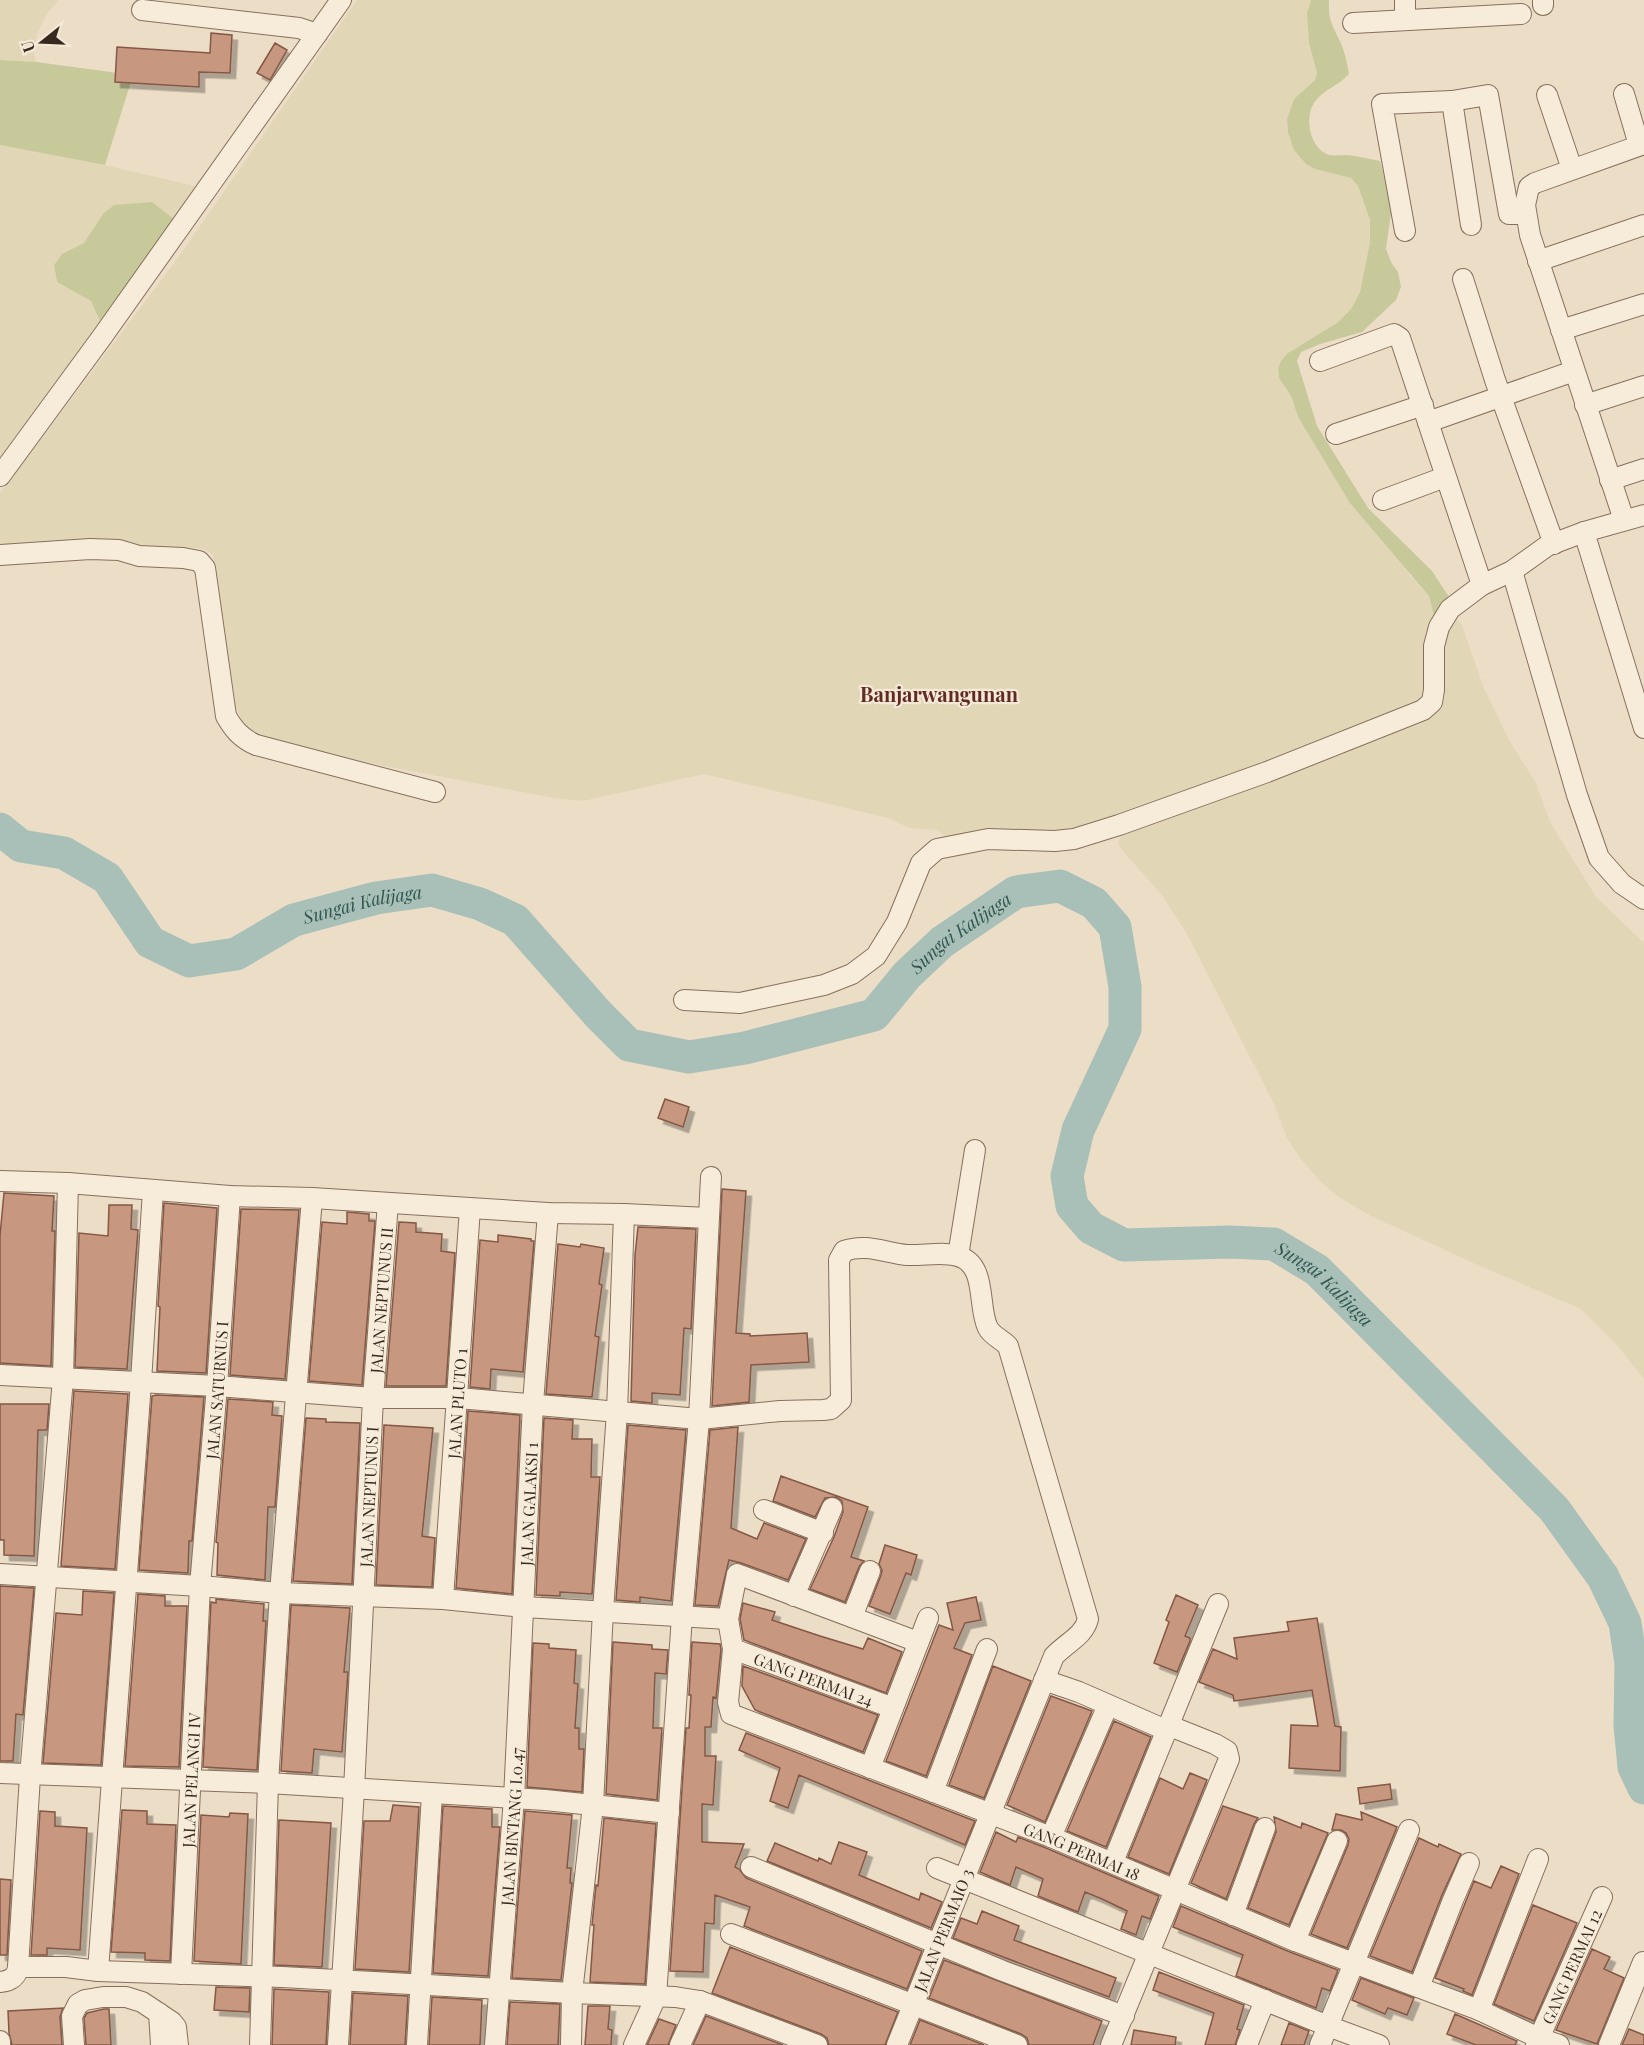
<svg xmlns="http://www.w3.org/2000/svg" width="1644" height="2045" font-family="'Playfair Display',serif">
  <defs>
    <filter id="shadow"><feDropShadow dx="5.5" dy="5.5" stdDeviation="0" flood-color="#0004"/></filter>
  </defs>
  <rect width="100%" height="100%" fill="#ecddc7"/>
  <path fill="#e1d6b5" d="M 0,0 L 59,0 L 47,13 L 37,34 L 34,54 L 36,62 L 0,60 Z
    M 357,0 L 1311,0 L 1307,13 L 1309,43 L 1317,73 L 1315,80 L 1294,99 L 1287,119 L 1288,133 L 1290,141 L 1315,169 L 1351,178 L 1358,186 L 1370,220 L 1370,242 L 1360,292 L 1351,309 L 1337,323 L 1288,353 L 1278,369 L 1279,378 L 1291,396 L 1298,418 L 1410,575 L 1429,596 L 1434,616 L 1433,673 L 1421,703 L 1067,839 L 965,839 L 945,836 L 937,830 L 910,828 L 888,818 L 704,774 L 583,801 L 554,798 L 259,742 L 246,728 L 236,708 L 213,555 L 204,549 L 193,548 L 0,549 L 0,493 L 175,262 Z
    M 0,145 L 105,165 L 198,187 L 175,220 L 92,233 L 84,243 L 62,254 L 54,265 L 57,282 L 91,301 L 100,321 L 0,460 Z
    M 1453,619 L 1457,619 L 1462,625 L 1483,686 L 1510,742 L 1536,783 L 1550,822 L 1596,897 L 1644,943 L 1644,1379 L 1616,1344 L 1581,1309 L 1480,1266 L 1369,1215 L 1339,1197 L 1320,1181 L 1300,1158 L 1287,1138 L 1274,1104 L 1187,934 L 1161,894 L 1121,849 L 1118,842 L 1125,831 L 1430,709 L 1441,643 Z"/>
  <path fill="#c8c99b" d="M 1311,0 L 1329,0 C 1328,19 1332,25 1340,41 C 1345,52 1347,63 1349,74 C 1339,86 1323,89 1314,103 C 1304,118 1310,149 1329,155 C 1334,156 1342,155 1347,155 C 1358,156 1369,159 1380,161 L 1392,206 L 1386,249 L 1392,264 L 1398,272 L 1401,287 L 1396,300 L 1362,332 L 1320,344 L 1301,352 L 1297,361 L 1317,426 L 1368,508 L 1432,571 L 1449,597 L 1447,607 L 1434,616 L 1429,596 L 1350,503 L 1298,417 L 1291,396 L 1279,378 L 1278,369 L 1281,361 L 1288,353 L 1337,323 L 1351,309 L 1360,292 L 1370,242 L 1370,220 L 1358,186 L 1351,178 L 1315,169 L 1306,164 L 1294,150 L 1288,133 L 1287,119 L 1294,99 L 1315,80 L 1317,73 L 1309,43 L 1307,13 Z
    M 0,60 L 36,62 L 133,75 L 105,165 L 0,145 Z
    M 152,202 L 175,220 L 100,321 L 91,301 L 57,282 L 54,265 L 62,254 L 84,243 L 103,214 L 114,205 Z"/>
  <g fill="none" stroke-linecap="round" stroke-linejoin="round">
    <path stroke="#a8c0b7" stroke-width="33" id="s1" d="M 0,829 L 21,846 L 64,853 L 107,878 L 150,942 L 189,961 L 236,954 L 294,920 L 376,898 L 432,890 L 480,904 L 515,920 L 598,1014 L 629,1045 L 689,1057 L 745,1048 L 874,1015 L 907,975 L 942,942 L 1016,892 L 1060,886 L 1094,903 L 1115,927 L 1125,987 L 1125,1029 L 1078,1130 L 1067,1176 L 1072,1206 L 1091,1228 L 1124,1245 L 1230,1242 L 1274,1244 L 1317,1270 L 1554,1509 L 1603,1577 L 1625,1623 L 1631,1663 L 1630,1725 L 1634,1767 L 1644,1788"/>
  </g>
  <path fill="#c7977f" stroke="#845845" stroke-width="1.5" filter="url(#shadow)" d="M 211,33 L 232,35 L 230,73 L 199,72 L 199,87 L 115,82 L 117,47 L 210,53 Z
    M 275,43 L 287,50 L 270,80 L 257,73 Z
    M 665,1099 L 689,1107 L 683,1127 L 658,1118 Z
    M 722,1189 L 746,1191 L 736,1333 L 750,1334 L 750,1336 L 807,1333 L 809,1362 L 751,1365 L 749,1402 L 712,1406 Z
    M 4,1193 L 54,1196 L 52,1231 L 55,1231 L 51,1366 L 0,1363 L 0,1235 Z
    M 164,1203 L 217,1208 L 206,1373 L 157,1371 L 160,1307 L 158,1306 Z
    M 109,1205 L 132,1205 L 131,1229 L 138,1230 L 127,1369 L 75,1367 L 79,1233 L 108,1236 Z
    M 241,1209 L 299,1210 L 285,1379 L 230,1375 Z
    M 347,1212 L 369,1214 L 369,1221 L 375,1221 L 362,1385 L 309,1381 L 322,1222 L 347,1224 Z
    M 399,1222 L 416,1223 L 416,1232 L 442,1234 L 441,1251 L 455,1253 L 446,1386 L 386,1386 Z
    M 638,1227 L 696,1229 L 691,1329 L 684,1328 L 680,1395 L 652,1393 L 652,1403 L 631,1401 L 635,1255 Z
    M 498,1235 L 531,1239 L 531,1241 L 534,1241 L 523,1372 L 491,1369 L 490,1389 L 470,1387 L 480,1240 L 498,1242 Z
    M 558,1244 L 580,1247 L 581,1244 L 604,1248 L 599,1284 L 602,1285 L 595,1336 L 599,1337 L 592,1397 L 546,1394 Z
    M 74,1391 L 128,1394 L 115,1569 L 61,1566 Z
    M 156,1395 L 204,1397 L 192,1541 L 189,1541 L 188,1573 L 139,1570 L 152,1396 Z
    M 228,1399 L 273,1402 L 272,1415 L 282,1416 L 275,1507 L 268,1507 L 265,1580 L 217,1575 L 218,1543 L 216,1542 Z
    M 0,1404 L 49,1404 L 47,1430 L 38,1430 L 34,1556 L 4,1555 L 4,1540 L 0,1540 Z
    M 468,1411 L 520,1415 L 512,1594 L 456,1588 Z
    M 306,1418 L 326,1419 L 326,1422 L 360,1423 L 352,1584 L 293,1581 Z
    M 544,1418 L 573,1420 L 572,1439 L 592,1439 L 591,1477 L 600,1477 L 592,1594 L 560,1592 L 560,1596 L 536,1595 Z
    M 384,1425 L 433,1428 L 422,1536 L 435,1538 L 432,1587 L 376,1585 Z
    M 628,1425 L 686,1430 L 671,1601 L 640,1597 L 640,1602 L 616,1600 Z
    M 738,1427 L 731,1528 L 757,1539 L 764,1523 L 806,1539 L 788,1580 L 741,1563 L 729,1560 L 718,1606 L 695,1605 L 710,1430 Z
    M 781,1476 L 868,1507 L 851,1557 L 864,1561 L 859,1567 L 845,1602 L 810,1589 L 834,1537 L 843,1512 L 842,1501 L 836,1497 L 825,1498 L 815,1517 L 773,1501 Z
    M 885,1545 L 917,1555 L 911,1575 L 906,1573 L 890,1614 L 869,1606 L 881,1575 L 882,1570 L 879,1564 Z
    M 0,1586 L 34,1588 L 23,1715 L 16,1714 L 13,1761 L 0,1761 Z
    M 83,1591 L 114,1593 L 101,1765 L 43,1763 L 56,1613 L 82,1615 Z
    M 138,1594 L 165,1596 L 165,1606 L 187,1606 L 179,1767 L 125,1766 Z
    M 1176,1595 L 1198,1605 L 1185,1636 L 1190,1638 L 1190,1641 L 1177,1672 L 1154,1663 L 1169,1622 L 1166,1620 Z
    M 976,1597 L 981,1620 L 965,1623 L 954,1648 L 972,1655 L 926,1776 L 886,1761 L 939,1625 L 953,1630 L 947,1603 Z
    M 216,1599 L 264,1604 L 263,1621 L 266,1621 L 257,1770 L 203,1767 L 211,1602 L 216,1603 Z
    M 743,1603 L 775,1612 L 772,1620 L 820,1636 L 863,1649 L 868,1638 L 902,1652 L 886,1693 L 744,1640 L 740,1619 Z
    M 291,1605 L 350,1608 L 344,1672 L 348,1672 L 342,1752 L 314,1749 L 312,1773 L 281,1771 Z
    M 1317,1618 L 1335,1726 L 1341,1727 L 1340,1771 L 1289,1768 L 1291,1725 L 1318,1726 L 1312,1690 L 1234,1701 L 1233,1695 L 1199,1682 L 1213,1649 L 1237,1659 L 1234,1638 L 1289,1631 L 1287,1622 Z
    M 613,1642 L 652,1645 L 652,1649 L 668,1650 L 666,1674 L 655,1673 L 653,1728 L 662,1728 L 657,1800 L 606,1794 Z
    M 692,1642 L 720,1644 L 721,1649 L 716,1698 L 713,1697 L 711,1727 L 705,1727 L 705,1756 L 716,1756 L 713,1805 L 702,1804 L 702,1842 L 744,1844 L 735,1867 L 739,1869 L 746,1878 L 922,1951 L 907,1989 L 744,1926 L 750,1907 L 715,1895 L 714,1924 L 705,1923 L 703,1972 L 670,1971 L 686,1728 L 689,1728 L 691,1695 L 689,1695 Z
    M 533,1643 L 549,1644 L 549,1648 L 576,1650 L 574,1683 L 578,1684 L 575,1728 L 579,1728 L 579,1749 L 584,1749 L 582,1792 L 527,1787 Z
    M 743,1666 L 878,1715 L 863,1752 L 755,1710 L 742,1686 Z
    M 993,1666 L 1031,1681 L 984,1798 L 949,1785 Z
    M 1051,1696 L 1092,1711 L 1045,1822 L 1007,1805 Z
    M 1114,1721 L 1151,1737 L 1106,1847 L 1067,1831 Z
    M 746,1733 L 975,1821 L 965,1845 L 799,1775 L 788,1808 L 770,1801 L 780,1768 L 739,1750 Z
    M 1190,1773 L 1207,1780 L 1169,1874 L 1128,1857 L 1160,1778 L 1183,1789 Z
    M 1390,1784 L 1392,1799 L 1360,1804 L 1358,1788 Z
    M 393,1805 L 419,1807 L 409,1972 L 355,1969 L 364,1821 L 390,1821 Z
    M 443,1806 L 492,1809 L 492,1827 L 500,1827 L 488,1976 L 433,1973 Z
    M 1223,1806 L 1258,1818 L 1254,1824 L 1226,1899 L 1191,1883 Z
    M 122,1810 L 147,1811 L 147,1824 L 176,1825 L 170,1961 L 145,1960 L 145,1953 L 111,1952 Z
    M 40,1811 L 55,1812 L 55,1826 L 87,1828 L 80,1950 L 47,1948 L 47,1955 L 31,1955 Z
    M 525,1811 L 572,1815 L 567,1868 L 571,1868 L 570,1883 L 572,1883 L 561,1980 L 512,1978 Z
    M 1361,1812 L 1397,1827 L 1347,1948 L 1311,1934 L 1348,1845 L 1349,1839 L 1346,1833 L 1341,1830 L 1332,1830 L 1336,1814 L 1362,1820 Z
    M 230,1813 L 248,1814 L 241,1964 L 194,1961 L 201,1815 L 229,1817 Z
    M 1274,1817 L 1301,1828 L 1302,1823 L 1328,1833 L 1289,1925 L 1248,1908 L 1276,1832 Z
    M 604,1818 L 656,1824 L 645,1984 L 590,1982 L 594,1925 L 592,1925 L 596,1885 L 598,1886 Z
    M 279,1820 L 331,1823 L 322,1967 L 274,1965 Z
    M 996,1832 L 1016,1842 L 1018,1837 L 1046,1848 L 1159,1896 L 1150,1919 L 1142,1916 L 1136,1935 L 1121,1929 L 1127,1911 L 1102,1899 L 1085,1892 L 1078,1912 L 1038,1896 L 1043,1879 L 1016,1867 L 1010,1885 L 980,1872 Z
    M 1419,1838 L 1438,1847 L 1439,1844 L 1461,1854 L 1442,1895 L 1412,1972 L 1370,1956 Z
    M 839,1842 L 867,1852 L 859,1875 L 919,1900 L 921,1893 L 942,1902 L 931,1928 L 767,1861 L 775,1843 L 818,1861 L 819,1858 L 831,1864 Z
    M 1501,1866 L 1519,1874 L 1472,1995 L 1463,1991 L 1464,1989 L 1435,1978 L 1474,1881 L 1491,1888 Z
    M 0,1879 L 11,1880 L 7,1955 L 0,1955 Z
    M 1533,1905 L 1577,1923 L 1534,2021 L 1494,2004 Z
    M 1181,1906 L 1290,1952 L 1338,1970 L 1330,1991 L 1322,1988 L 1316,2008 L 1236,1976 L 1243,1955 L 1173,1927 Z
    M 982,1911 L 1019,1926 L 1014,1940 L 1116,1978 L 1109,1997 L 953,1938 L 961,1918 L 977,1924 Z
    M 730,1947 L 898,2012 L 885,2045 L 829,2045 L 827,2038 L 821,2034 L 712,1993 Z
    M 1592,1949 L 1610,1957 L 1604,1969 L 1624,1978 L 1597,2044 L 1556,2030 Z
    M 944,1960 L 1102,2021 L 1093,2045 L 1029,2045 L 1027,2038 L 1021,2034 L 929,1998 Z
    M 1159,1972 L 1244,2005 L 1237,2029 L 1240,2030 L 1235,2045 L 1205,2045 L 1214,2013 L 1153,1990 Z
    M 1361,1978 L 1414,1998 L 1407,2015 L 1388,2008 L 1385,2014 L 1352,2000 Z
    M 216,1987 L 250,1988 L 249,2012 L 214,2010 Z
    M 274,1989 L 329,1992 L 326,2045 L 272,2045 Z
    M 353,1993 L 408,1996 L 405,2045 L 350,2045 Z
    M 432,1997 L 482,2000 L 480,2045 L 429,2045 Z
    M 510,2002 L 560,2004 L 558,2045 L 507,2045 Z
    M 588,2006 L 610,2006 L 608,2029 L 612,2030 L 611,2045 L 585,2045 Z
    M 63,2008 L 60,2017 L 62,2045 L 12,2045 L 9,2033 L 8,2011 Z
    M 104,2009 L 109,2009 L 111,2045 L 86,2045 L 84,2018 L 87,2013 Z
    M 1455,2014 L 1517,2041 L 1515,2045 L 1476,2045 L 1447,2034 Z
    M 706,2016 L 783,2045 L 693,2045 Z
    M 659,2019 L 676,2025 L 668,2045 L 647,2045 Z
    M 920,2020 L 984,2045 L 910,2045 Z
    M 1289,2023 L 1309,2031 L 1304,2045 L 1281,2045 Z
    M 1629,2029 L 1644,2035 L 1644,2045 L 1622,2045 Z
    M 1134,2030 L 1176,2037 L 1175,2045 L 1131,2045 Z"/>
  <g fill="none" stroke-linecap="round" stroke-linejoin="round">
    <defs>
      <g id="minor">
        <path d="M 1405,0 L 1405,20"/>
        <path d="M 1543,0 L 1543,5"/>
        <path d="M 142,10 L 299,28 L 317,34"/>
        <path d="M 1353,23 L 1521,14"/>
        <path d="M 1624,94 L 1639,145"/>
        <path d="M 1547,95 L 1572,169"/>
        <path d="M 1452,101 L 1471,225"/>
        <path d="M 1405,231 L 1382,104 L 1452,101 L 1488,95 L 1509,214 L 1526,214"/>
        <path d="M 1538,261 L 1644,225"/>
        <path d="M 1463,279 L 1495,380 L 1554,544"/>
        <path d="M 1561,330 L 1644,304"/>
        <path d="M 1320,361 L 1394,334 L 1400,338 L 1482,585 L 1512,571 L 1547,546 L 1584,532 L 1644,515"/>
        <path d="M 1585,405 L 1644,386"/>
        <path d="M 1428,422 L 1574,371"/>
        <path d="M 1336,434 L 1423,405"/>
        <path d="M 0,476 L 102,337 L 341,0"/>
        <path d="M 1610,480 L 1644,469"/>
        <path d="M 1383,500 L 1445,477"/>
        <path d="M 1624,520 L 1530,235 L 1525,205 L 1529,187 L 1535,183 L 1644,144"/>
        <path d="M 1584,532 L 1644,728"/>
        <path d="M 0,555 L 90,549 L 119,550 L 139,556 L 183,558 L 199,561 L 205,568 L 207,582 L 226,716 C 234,730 241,738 256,745 L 435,792"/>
        <path d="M 1512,571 L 1577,795 L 1599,858 L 1622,884 L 1644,899"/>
        <path d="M 684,1000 L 740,1003 L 824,985 L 852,974 L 876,956 L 897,922 L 921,863 L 937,849 L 988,839 L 1055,841 L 1074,839 L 1119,825 L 1267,772 L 1423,710 L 1432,702 L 1434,690 L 1434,646 L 1439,627 L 1450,609 L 1482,585"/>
        <path d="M 0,1181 L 68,1183 L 230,1196 L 312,1198 L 548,1213 L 624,1214 L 708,1218"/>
        <path d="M 958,1256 L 975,1150"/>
        <path d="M 0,1375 L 217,1386 L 373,1398 L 458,1398 L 699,1419 L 780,1411 L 823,1410 L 831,1409 L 841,1400 L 839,1260 L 844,1251 C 867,1243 885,1253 907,1255 C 923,1256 942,1251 958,1256 C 988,1265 977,1307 988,1328 C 992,1336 1003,1340 1008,1346 L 1088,1619 C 1084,1636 1066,1643 1054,1656 L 897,2045"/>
        <path d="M 764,1510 L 823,1533"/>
        <path d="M 0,1574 L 200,1586 L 280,1593 L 443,1599 L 524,1607 L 728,1619"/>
        <path d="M 794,1596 L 832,1508"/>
        <path id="s2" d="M 443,1599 L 470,1208"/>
        <path d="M 852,1617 L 870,1571"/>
        <path id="s3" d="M 918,1642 L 737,1574 L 728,1619 L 733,1649 L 728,1702 L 731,1714 L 1051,1837 L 1295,1941 L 1479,2010 L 1539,2038 L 1559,2045"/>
        <path id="s4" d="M 733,1649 L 893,1708"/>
        <path d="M 1044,1680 L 1079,1692 L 1168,1731"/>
        <path d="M 870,1768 L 928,1618"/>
        <path d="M 0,1773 L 268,1783 L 545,1800 L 669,1813"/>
        <path d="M 933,1792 L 987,1649"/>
        <path d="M 1051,1837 L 1108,1705"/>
        <path d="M 1113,1862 L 1218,1604"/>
        <path d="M 751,1867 L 1003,1971 L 1124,2016"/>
        <path d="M 937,1868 L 1328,2026 L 1409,1830"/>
        <path d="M 1233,1915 L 1265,1828"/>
        <path d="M 731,1934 L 1017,2045"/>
        <path d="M 1295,1941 L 1337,1841"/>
        <path d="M 18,1967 L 30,1776 L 63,1378 L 68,1183"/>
        <path d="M 98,1971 L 141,1382 L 153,1190"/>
        <path id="s5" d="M 181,1974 L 200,1586 L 217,1386 L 230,1196"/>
        <path d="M 0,1982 C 10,1981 17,1977 18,1967 L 66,1967 L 98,1971 L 282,1977 L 572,1993 L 675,1997 L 700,2001 L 817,2045"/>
        <path d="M 1419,1987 L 1453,1900 L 1469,1863"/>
        <path d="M 1479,2010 L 1538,1859"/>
        <path d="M 159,2013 L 161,2045"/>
        <path d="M 0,2041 L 0,2045"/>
        <path d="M 74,2045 L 72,2016 L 78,2004 L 85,2000 L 103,1997 L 126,1997 L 142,2002 L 172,2022 L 176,2027 L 178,2045"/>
        <path d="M 260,2045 L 268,1783 L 280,1593 L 312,1198"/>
        <path id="s6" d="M 338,2045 L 354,1790 L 373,1398 L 388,1203"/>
        <path d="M 417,2045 L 432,1794"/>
        <path id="s7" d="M 495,2045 L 514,1798 L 533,1403 L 548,1213"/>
        <path d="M 571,2045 L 572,1993 L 593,1805 L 603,1611 L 617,1412 L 624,1214"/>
        <path d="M 634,2045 L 656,1997 L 682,1616 L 699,1419 L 711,1177"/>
        <path d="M 680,2045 L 700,2001"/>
        <path d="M 1111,2045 L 1229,1759 L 1227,1751 L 1215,1744 L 1170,1726"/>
        <path d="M 1247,2045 L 1265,2000"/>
        <path d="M 1320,2045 L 1328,2026 L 1379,2045"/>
        <path id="s8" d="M 1536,2045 L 1602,1897"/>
        <path d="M 1609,2045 L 1643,1962"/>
      </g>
    </defs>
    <use href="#minor" stroke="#86705d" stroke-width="22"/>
    <use href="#minor" stroke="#f7ecda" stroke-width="20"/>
  </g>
  <g text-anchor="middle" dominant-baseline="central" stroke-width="4.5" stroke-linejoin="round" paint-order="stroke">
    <g font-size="16" fill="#372920" stroke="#f4e8d6">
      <text stroke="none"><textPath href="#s6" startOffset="746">JALAN NEPTUNUS II</textPath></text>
      <text stroke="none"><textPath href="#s5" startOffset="585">JALAN SATURNUS I</textPath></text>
      <text stroke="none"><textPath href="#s2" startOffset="196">JALAN PLUTO 1</textPath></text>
      <text stroke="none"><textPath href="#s6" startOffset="549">JALAN NEPTUNUS I</textPath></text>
      <text stroke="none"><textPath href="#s7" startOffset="542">JALAN GALAKSI 1</textPath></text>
      <text stroke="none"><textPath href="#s4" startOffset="86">GANG PERMAI 24</textPath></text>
      <text stroke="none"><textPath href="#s5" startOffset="194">JALAN PELANGI IV</textPath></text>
      <text stroke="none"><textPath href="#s7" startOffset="219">JALAN BINTANG I.0.47</textPath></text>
      <text stroke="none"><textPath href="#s3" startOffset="712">GANG PERMAI 18</textPath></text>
      <text transform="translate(943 1930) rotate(-68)">JALAN PERMAIO 3</text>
      <text stroke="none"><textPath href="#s8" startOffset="86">GANG PERMAI 12</textPath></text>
    </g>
    <g font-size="18" font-style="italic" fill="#305650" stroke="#f4e8d6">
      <text stroke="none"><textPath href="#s1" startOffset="426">Sungai Kalijaga</textPath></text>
      <text stroke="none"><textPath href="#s1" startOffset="1126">Sungai Kalijaga</textPath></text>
      <text stroke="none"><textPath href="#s1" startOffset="1882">Sungai Kalijaga</textPath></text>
    </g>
    <g font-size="20" font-weight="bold" fill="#612a22" stroke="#f4e8d6">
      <text x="939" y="693">Banjarwangunan</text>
    </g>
  </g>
  <g transform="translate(42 42) rotate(252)" stroke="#f4e8d6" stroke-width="4.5" paint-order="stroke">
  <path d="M0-4.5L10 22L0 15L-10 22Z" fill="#372920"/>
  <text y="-9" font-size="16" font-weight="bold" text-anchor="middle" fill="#372920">U</text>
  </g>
</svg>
